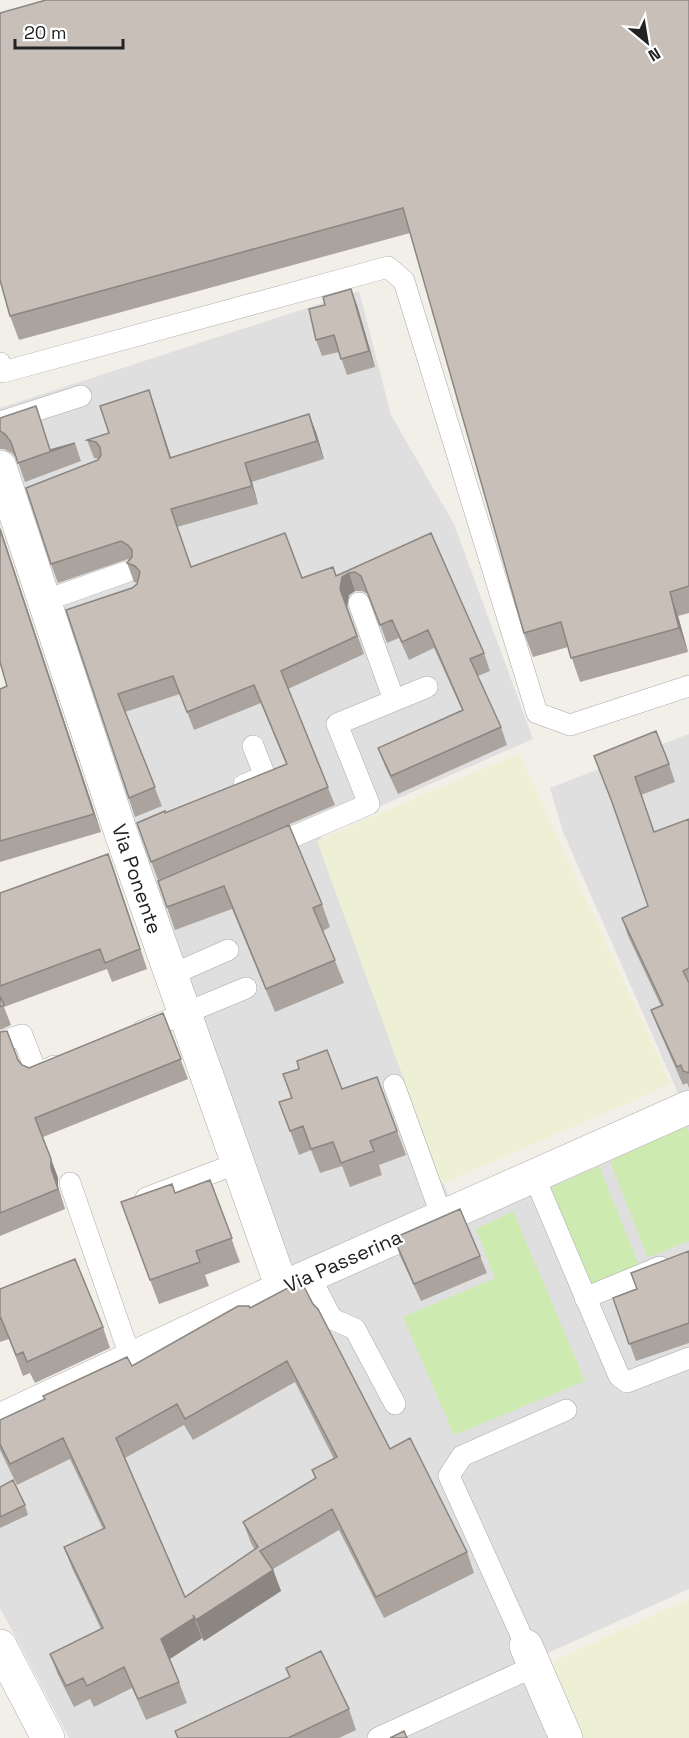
<svg xmlns="http://www.w3.org/2000/svg" width="689" height="1738" font-family="'Space Grotesk',sans-serif">
  <rect width="100%" height="100%" fill="#f2efe9"/>
  <path fill="#e0dfdf" d="M 359,291 L 391,415 L 454,524 L 533,739 L 319,833 L 448,1195 L 444,1202 L 301,1267 L 279,1259 L 127,840 L 0,448 L 0,408 Z
    M 689,734 L 689,1092 L 684,1094 L 678,1093 L 563,832 L 550,788 Z
    M 689,1117 L 689,1589 L 548,1653 L 534,1686 L 557,1738 L 69,1738 L 0,1608 L 0,1430 Z"/>
  <path fill="#eef0d5" d="M 519,753 L 671,1084 L 442,1184 L 317,841 Z
    M 689,1599 L 689,1738 L 583,1738 L 552,1669 L 556,1660 Z"/>
  <path fill="#cdebb0" d="M 687,1126 L 689,1133 L 689,1241 L 649,1257 L 647,1256 L 610,1161 Z
    M 599,1166 L 640,1268 L 590,1287 L 546,1190 Z
    M 513,1211 L 585,1381 L 454,1435 L 403,1317 L 495,1278 L 476,1229 Z"/>
  <g fill="none" stroke-linecap="round" stroke-linejoin="round">
    <defs>
      <path id="lane" d="M 0,363 L 3,372 L 388,267 L 404,281 L 537,713 L 570,725 L 689,686
        M 0,422 L 81,396
        M 44,601 L 126,572
        M 359,603 L 394,700
        M 244,785 L 265,776 L 253,746
        M 269,847 L 369,804 L 337,724 L 427,687
        M 171,975 L 228,950
        M 142,1031 L 246,988
        M 9,1039 L 22,1035 L 37,1074 L 54,1066
        M 394,1085 L 442,1217
        M 534,1176 L 619,1376 L 627,1382 L 689,1358
        M 70,1183 L 131,1359
        M 146,1198 L 238,1163
        M 309,1275 L 332,1319 L 355,1329 L 395,1404
        M 585,1298 L 660,1267
        M 526,1646 L 449,1476 L 462,1456 L 566,1410
        M 378,1738 L 535,1666"/>
      <path id="street" d="M 0,467 L 122,836 L 282,1288
        M 0,1420 L 282,1288 L 689,1107
        M 0,1646 L 48,1738
        M 526,1646 L 566,1738"/>
    </defs>
    <use href="#lane" stroke="#a9a9a9" stroke-width="22"/>
    <use href="#street" stroke="#a9a9a9" stroke-width="34"/>
    <use href="#lane" stroke="#fff" stroke-width="21"/>
    <use href="#street" stroke="#fff" stroke-width="33"/>
  </g>
  <path fill="#aba49e" fill-rule="evenodd" d="M 689,0 L 689,613 L 678,616 L 688,652 L 580,682 L 568,647 L 533,657 L 524,633 L 410,233 L 19,340 L 10,316 Z
    M 357,305 L 375,367 L 347,375 L 339,352 L 322,356 L 316,340 Z
    M 155,408 L 171,458 L 316,432 L 324,459 L 252,482 L 258,504 L 177,527 L 191,567 L 302,578 L 336,576 L 431,533 L 484,653 L 490,671 L 478,676 L 501,727 L 507,745 L 398,794 L 385,766 L 378,748 L 462,710 L 434,648 L 409,660 L 399,638 L 387,643 L 368,594 L 362,591 L 355,591 L 349,595 L 347,607 L 364,654 L 288,689 L 335,805 L 158,880 L 137,823 L 165,813 L 286,764 L 261,703 L 194,730 L 180,694 L 125,712 L 162,806 L 135,817 L 66,610 L 132,588 L 138,583 L 134,582 L 127,563 L 129,560 L 128,559 L 58,583 L 51,564 L 99,459 L 94,458 L 87,440 L 109,433 Z
    M 0,418 L 51,450 L 75,443 L 81,461 L 25,482 L 17,459 L 12,453 L 4,449 L 0,449 Z
    M 0,527 L 101,832 L 0,862 L 0,689 L 7,686 L 0,662 Z
    M 594,756 L 669,764 L 675,782 L 641,795 L 654,832 L 689,819 L 689,1088 L 687,1083 L 683,1085 L 658,1028 L 651,1010 L 661,1006 L 628,936 L 622,918 L 648,906 L 616,813 Z
    M 289,825 L 322,904 L 330,927 L 323,931 L 344,983 L 275,1012 L 232,909 L 175,930 L 158,881 Z
    M 108,854 L 147,969 L 112,982 L 107,969 L 4,1007 L 11,1025 L 0,1030 L 0,893 Z
    M 163,1013 L 188,1079 L 43,1137 L 58,1178 L 58,1187 L 65,1209 L 0,1236 L 0,1032 L 18,1060 L 22,1065 L 29,1068 Z
    M 377,1077 L 406,1155 L 379,1165 L 382,1175 L 350,1187 L 342,1166 L 320,1173 L 311,1150 L 299,1155 L 279,1102 L 342,1089 Z
    M 210,1180 L 240,1262 L 205,1275 L 209,1286 L 159,1304 L 121,1202 L 175,1193 Z
    M 394,1238 L 480,1256 L 487,1273 L 421,1301 L 400,1256 Z
    M 689,1251 L 689,1343 L 636,1361 L 613,1298 L 637,1289 Z
    M 0,1289 L 103,1327 L 110,1348 L 35,1383 L 30,1373 L 23,1376 L 9,1339 L 0,1342 Z
    M 238,1306 L 390,1449 L 467,1552 L 474,1573 L 384,1618 L 339,1530 L 273,1569 L 281,1591 L 204,1641 L 201,1637 L 202,1638 L 170,1659 L 179,1682 L 187,1703 L 146,1720 L 132,1688 L 94,1707 L 90,1699 L 74,1707 L 58,1675 L 50,1654 L 101,1629 L 72,1568 L 64,1547 L 103,1529 L 70,1459 L 17,1485 L 0,1450 L 0,1420 L 132,1366 ZM 295,1382 L 334,1459 L 312,1470 L 315,1479 L 243,1522 L 251,1543 L 255,1550 L 185,1597 L 125,1458 L 184,1425 L 193,1440 Z
    M 0,1487 L 25,1505 L 28,1515 L 0,1528 Z
    M 286,1668 L 349,1709 L 356,1730 L 339,1738 L 178,1738 L 175,1731 L 290,1677 Z"/>
  <path fill="#8b8681" d="M 351,289 L 357,305 L 375,367 L 369,351 Z
    M 149,390 L 155,408 L 177,476 L 170,458 Z
    M 309,414 L 316,432 L 324,459 L 317,441 Z
    M 245,463 L 252,482 L 258,504 L 252,486 Z
    M 0,527 L 101,832 L 94,814 Z
    M 349,573 L 355,591 L 349,595 L 347,607 L 364,654 L 340,589 L 342,577 Z
    M 670,592 L 678,616 L 688,652 L 679,628 Z
    M 108,854 L 115,873 L 147,969 L 140,949 Z
    M 51,1159 L 58,1178 L 58,1187 L 65,1209 L 51,1168 Z
    M 273,1570 L 281,1591 L 204,1641 L 196,1620 Z
    M 194,1618 L 202,1638 L 168,1660 L 161,1639 Z"/>
  <path fill="#c7bfb8" stroke="#8b8681" stroke-width="1.5" fill-rule="evenodd" d="M 46,0 L 689,0 L 689,586 L 670,592 L 679,628 L 571,658 L 561,622 L 524,633 L 403,208 L 10,316 L 0,280 L 0,13 Z
    M 351,289 L 369,351 L 341,359 L 334,335 L 316,340 L 309,309 L 325,305 L 323,297 Z
    M 149,390 L 170,458 L 309,414 L 317,441 L 245,463 L 252,486 L 171,509 L 191,567 L 285,533 L 302,578 L 333,567 L 336,576 L 431,533 L 484,653 L 470,659 L 501,727 L 391,776 L 378,748 L 463,710 L 428,630 L 402,642 L 392,620 L 380,625 L 361,576 L 355,572 L 349,573 L 342,577 L 340,589 L 357,636 L 281,671 L 328,787 L 151,862 L 137,823 L 165,811 L 165,813 L 287,764 L 254,685 L 187,712 L 173,676 L 118,694 L 155,787 L 129,798 L 66,610 L 132,588 L 137,584 L 140,572 L 135,566 L 127,563 L 132,557 L 132,550 L 128,545 L 121,541 L 51,564 L 26,488 L 98,460 L 101,455 L 100,447 L 96,442 L 87,440 L 109,433 L 100,406 Z
    M 36,406 L 50,450 L 75,443 L 18,463 L 11,442 L 5,434 L 0,431 L 0,418 Z
    M 0,529 L 94,814 L 0,841 L 0,689 L 7,686 L 0,662 Z
    M 656,731 L 669,764 L 635,777 L 654,832 L 689,819 L 689,968 L 683,971 L 689,983 L 689,1073 L 683,1071 L 681,1065 L 677,1067 L 651,1010 L 663,1005 L 622,918 L 648,906 L 612,802 L 594,756 Z
    M 289,825 L 322,904 L 313,908 L 335,960 L 266,989 L 224,886 L 167,907 L 158,881 Z
    M 108,854 L 140,949 L 105,963 L 100,949 L 0,986 L 0,893 Z
    M 0,996 L 4,1005 L 0,1007 Z
    M 163,1013 L 181,1059 L 35,1118 L 51,1159 L 51,1168 L 58,1189 L 0,1213 L 0,1032 L 7,1031 L 18,1060 L 22,1065 L 29,1068 Z
    M 327,1050 L 342,1089 L 377,1077 L 397,1131 L 370,1141 L 374,1151 L 341,1163 L 333,1142 L 311,1149 L 303,1126 L 290,1131 L 279,1102 L 292,1098 L 283,1074 L 299,1069 L 297,1061 Z
    M 210,1180 L 232,1238 L 196,1251 L 200,1262 L 150,1280 L 121,1202 L 172,1184 L 175,1193 Z
    M 460,1209 L 480,1256 L 414,1284 L 394,1238 Z
    M 689,1251 L 689,1323 L 629,1344 L 613,1298 L 637,1289 L 631,1273 Z
    M 75,1259 L 103,1327 L 27,1362 L 23,1352 L 16,1355 L 1,1318 L 0,1319 L 0,1289 Z
    M 301,1281 L 313,1304 L 318,1309 L 390,1449 L 410,1438 L 467,1552 L 376,1597 L 332,1509 L 260,1551 L 273,1570 L 196,1620 L 193,1615 L 194,1618 L 161,1639 L 179,1682 L 138,1699 L 124,1667 L 87,1686 L 83,1678 L 66,1686 L 50,1654 L 103,1628 L 64,1547 L 105,1528 L 63,1438 L 10,1464 L 0,1444 L 0,1420 L 45,1399 L 43,1396 L 127,1357 L 132,1366 L 238,1306 L 249,1306 L 250,1308 ZM 287,1361 L 337,1457 L 312,1470 L 316,1478 L 243,1522 L 258,1547 L 185,1597 L 116,1438 L 177,1404 L 185,1419 Z
    M 13,1480 L 25,1505 L 0,1517 L 0,1487 Z
    M 321,1651 L 349,1709 L 288,1738 L 178,1738 L 175,1731 L 290,1677 L 286,1668 Z
    M 404,1731 L 407,1738 L 390,1738 Z"/>
  <g text-anchor="middle" dominant-baseline="central" stroke-width="4.5" stroke-linejoin="round" paint-order="stroke">
    <g font-size="20" fill="#222" stroke="#fff">
      <text transform="translate(137 879) rotate(71)">Via Ponente</text>
      <text transform="translate(343 1261) rotate(-24)">Via Passerina</text>
    </g>
  </g>
  <g transform="translate(647 42) rotate(150)" stroke="#ffffff" stroke-width="4.5" paint-order="stroke">
  <path d="M0-4.5L10 22L0 15L-10 22Z" fill="#222222"/>
  <text y="-9" font-size="16" font-weight="bold" text-anchor="middle" fill="#222222">N</text>
  </g>
  <path d="M15 39v9h108v-9" fill="none" stroke="#222222" stroke-width="3"/>
  <text x="24" y="39" font-size="18" fill="#222222" stroke="#ffffff" stroke-width="4.5" paint-order="stroke">20 m</text>
</svg>
